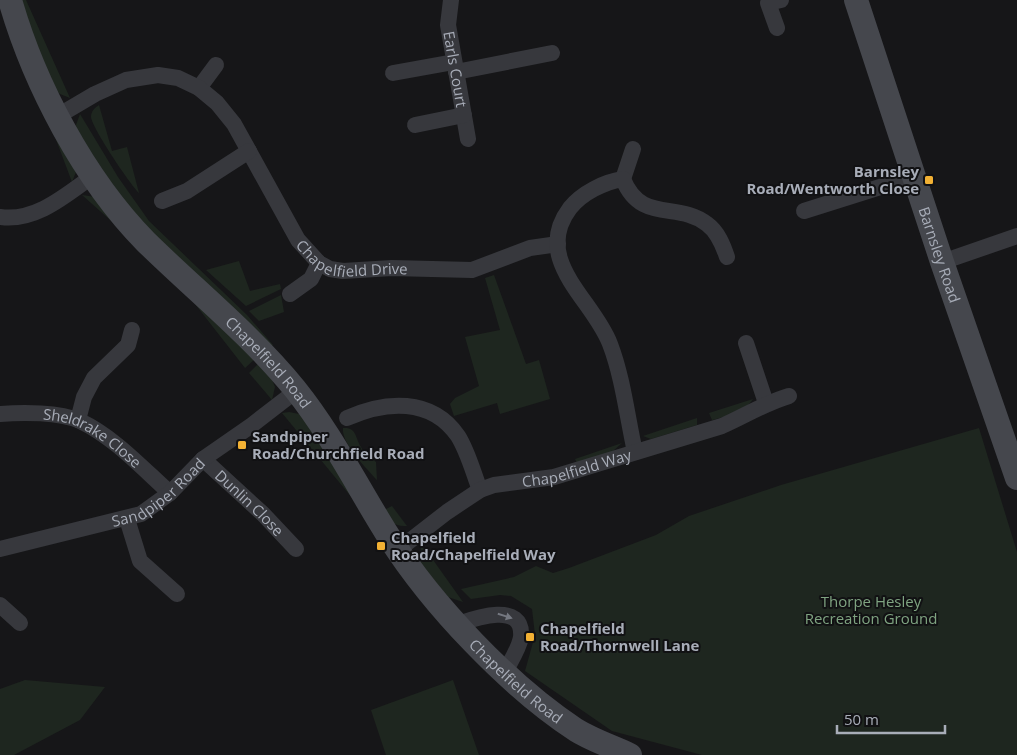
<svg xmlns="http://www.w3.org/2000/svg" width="1017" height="755" font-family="'Open Sans',sans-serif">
  <rect width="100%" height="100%" fill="#161618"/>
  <path fill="#1e261f" d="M 18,0 L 26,0 L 70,98 L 60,94 L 51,87 Z
    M 99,105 L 112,151 L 127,147 L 139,193 C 130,184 92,128 91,117 C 91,112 94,108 99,105 Z
    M 80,114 L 118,177 L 149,221 L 247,315 L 273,345 L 268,348 L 140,225 L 78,139 L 76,125 Z
    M 49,121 L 76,172 L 72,182 Z
    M 82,195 L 96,197 L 118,227 Z
    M 239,261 L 250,291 L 280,284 L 281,289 L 246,306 L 206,270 Z
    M 494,275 L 526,364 L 539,360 L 550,399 L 500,414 L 497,403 L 454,416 L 450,404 L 455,398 L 479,386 L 465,337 L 500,330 L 485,278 Z
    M 188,295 L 255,359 L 245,368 Z
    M 281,295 L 284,312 L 259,321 L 249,311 Z
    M 259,363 L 270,375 L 275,387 L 272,400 L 249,373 Z
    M 753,399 C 746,411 725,417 712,420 L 709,413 Z
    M 289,412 L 299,414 L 312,426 L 358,505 L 282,413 Z
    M 697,418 L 697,425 L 651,439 L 643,436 Z
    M 343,428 C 357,427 355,438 361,447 C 364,453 371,457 376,462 L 377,480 C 367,469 341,443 343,428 Z
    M 979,428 L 1017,552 L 1017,755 L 702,755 L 612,731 L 525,671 L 535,635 L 532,609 L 511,596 L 500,595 L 471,599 L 461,589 L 514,577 L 536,566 L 553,573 L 569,568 L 656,535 L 689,516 L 781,485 Z
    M 622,443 L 612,452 L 577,463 L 575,459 Z
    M 392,506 L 407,526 C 394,527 391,521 384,510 Z
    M 421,543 L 463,602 L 448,597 L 420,563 Z
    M 25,680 L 105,687 L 80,720 L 14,755 L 0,755 L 0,689 Z
    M 453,680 L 479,755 L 386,755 L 371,710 Z"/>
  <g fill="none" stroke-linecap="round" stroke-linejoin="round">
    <g stroke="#37383d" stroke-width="16">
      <path id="s1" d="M 451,0 L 448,25 L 468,139"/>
      <path d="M 777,28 L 768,3 L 781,0"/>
      <path d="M 456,72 L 552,53"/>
      <path d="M 393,73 L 454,62"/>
      <path d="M 199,88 L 216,65"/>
      <path id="s2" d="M 56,117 L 95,94 L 126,80 L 158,75 L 178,78 L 199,88 L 217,103 L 234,124 L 298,240 L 319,263 L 330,269 L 343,271 L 392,268 L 472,270 L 530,248 L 558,244"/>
      <path d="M 415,125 L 464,115"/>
      <path d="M 623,179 L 633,149"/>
      <path d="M 162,201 L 187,191 L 249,151"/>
      <path d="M 804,211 L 915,176"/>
      <path d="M 0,217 C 36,222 66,195 94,175"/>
      <path d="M 942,262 L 1017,236"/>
      <path d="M 290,294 L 311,279 L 319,263"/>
      <path d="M 746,343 L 766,403"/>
      <path id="s3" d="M 0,414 C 23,412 59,412 80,421 C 114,437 142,468 170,493"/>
      <path d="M 347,418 C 385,401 431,397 458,436 C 468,452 473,472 480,490"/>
      <path d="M 78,420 L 84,397 L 94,378 L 128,345 L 132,330"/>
      <path d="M 635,452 C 627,416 623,378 610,344 C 593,299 531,260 570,208 C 582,193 604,182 623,179 C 641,224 678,201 707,224 C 718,232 723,245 727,257"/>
      <path id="s4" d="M 203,459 L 263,514 L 296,549"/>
      <path d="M 127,519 L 140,561 L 177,594"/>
      <path id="s5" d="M 0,549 L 141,514 L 170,493 L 203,459 L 252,425 L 296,391"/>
      <path id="s6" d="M 398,550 L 447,512 L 480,490 L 494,485 L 554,477 L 722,426 C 745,416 765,403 789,396"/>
      <path d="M 0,605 L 20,623"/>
      <path d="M 458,624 C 475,618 524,601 521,637 C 519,649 510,662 505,672"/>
    </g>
    <g stroke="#45474d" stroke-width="24">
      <path id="s7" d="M 10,0 C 34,84 84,179 146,242 C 196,291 251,335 295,389 C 332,435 358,488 389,537 C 432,605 509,686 576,730 C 592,740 613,747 630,755"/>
      <path id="s8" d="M 856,0 L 942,262 L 1017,478"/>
    </g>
  </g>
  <defs><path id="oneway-solid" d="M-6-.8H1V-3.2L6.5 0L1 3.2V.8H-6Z" transform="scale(1.25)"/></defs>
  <use fill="#757881" href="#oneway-solid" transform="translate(505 616) rotate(17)"/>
  <g fill="#f2b134" stroke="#111113" stroke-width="2">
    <rect x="924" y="175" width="10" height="10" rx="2.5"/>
    <rect x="237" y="440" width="10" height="10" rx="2.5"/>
    <rect x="376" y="541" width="10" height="10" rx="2.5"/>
    <rect x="525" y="632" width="10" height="10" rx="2.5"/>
  </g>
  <g text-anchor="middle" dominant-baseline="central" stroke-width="4" stroke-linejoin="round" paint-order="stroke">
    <g font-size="15" fill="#a8adb8" stroke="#111113">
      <text stroke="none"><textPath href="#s1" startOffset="70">Earls Court</textPath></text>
      <text stroke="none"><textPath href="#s2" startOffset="400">Chapelfield Drive</textPath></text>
      <text stroke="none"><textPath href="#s8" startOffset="268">Barnsley Road</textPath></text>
      <text stroke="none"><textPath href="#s7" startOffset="452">Chapelfield Road</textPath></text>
      <text stroke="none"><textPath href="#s3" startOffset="99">Sheldrake Close</textPath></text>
      <text stroke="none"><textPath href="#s6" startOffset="201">Chapelfield Way</textPath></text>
      <text stroke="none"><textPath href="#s5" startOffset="171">Sandpiper Road</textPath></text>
      <text stroke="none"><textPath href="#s4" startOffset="64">Dunlin Close</textPath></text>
      <text stroke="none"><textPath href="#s7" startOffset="858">Chapelfield Road</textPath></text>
    </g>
    <g font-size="15" font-weight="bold" fill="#a8adb8" stroke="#111113" text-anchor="start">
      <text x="919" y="171" text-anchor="end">Barnsley<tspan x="919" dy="17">Road/Wentworth Close</tspan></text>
      <text x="252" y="436">Sandpiper<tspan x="252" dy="17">Road/Churchfield Road</tspan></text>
      <text x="391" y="537">Chapelfield<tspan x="391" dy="17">Road/Chapelfield Way</tspan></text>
      <text x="540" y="628">Chapelfield<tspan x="540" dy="17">Road/Thornwell Lane</tspan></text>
    </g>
    <g font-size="15" fill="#7fa381" stroke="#111113">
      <text x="871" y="601">Thorpe Hesley<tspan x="871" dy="17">Recreation Ground</tspan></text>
    </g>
  </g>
  <path d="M837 725v8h108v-8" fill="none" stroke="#a8adb8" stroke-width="2.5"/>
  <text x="844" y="725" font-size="15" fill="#a8adb8" stroke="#111113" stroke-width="4" paint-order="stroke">50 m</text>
</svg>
